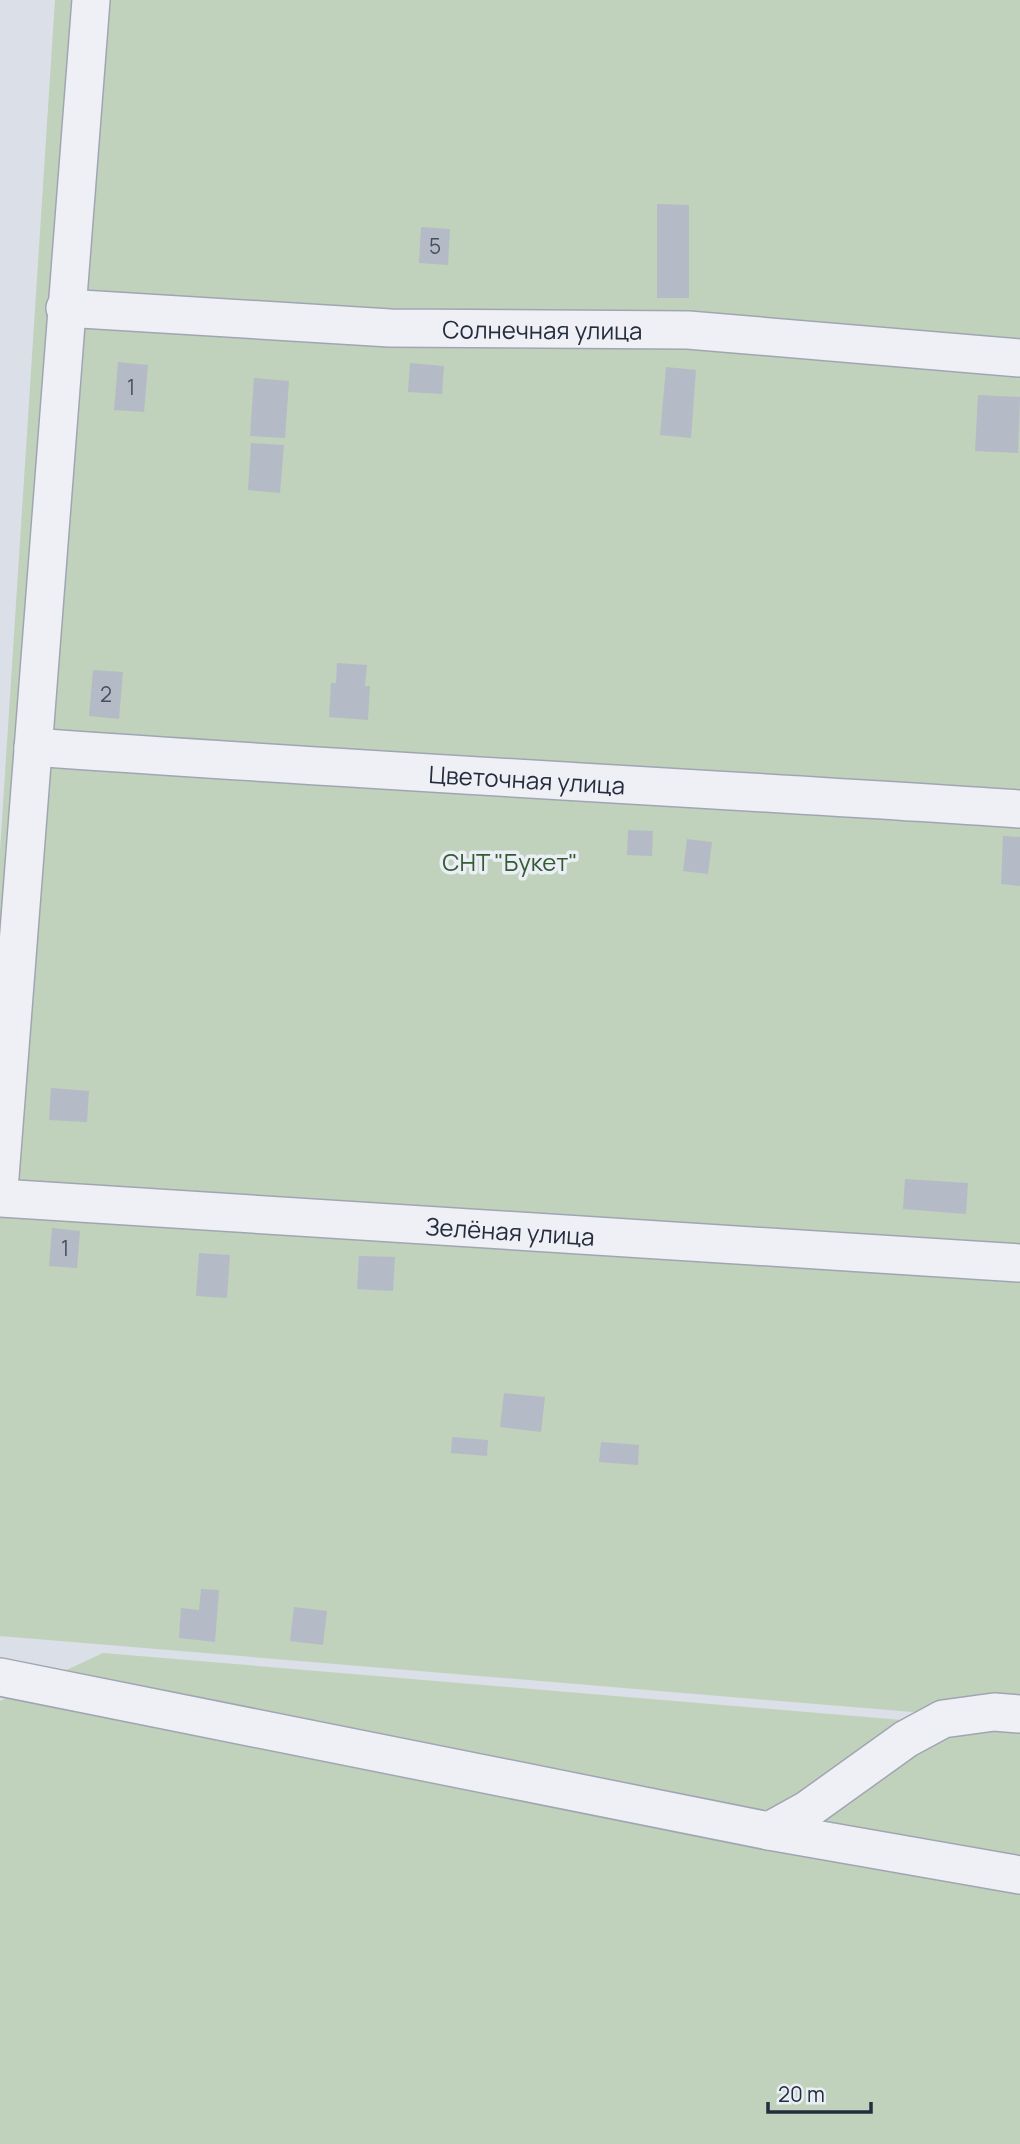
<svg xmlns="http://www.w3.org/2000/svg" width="1020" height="2144" font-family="Manrope,sans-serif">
  <rect width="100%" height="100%" fill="#dbdfe7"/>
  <path fill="#c0d1bc" d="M 55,0 L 1020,0 L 1020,1721 L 0,1636 L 0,851 Z
    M 103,1653 L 1020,1730 L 1020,2144 L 0,2144 L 0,1701 Z"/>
  <path fill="#b5bac7" d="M 657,204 L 689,205 L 689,298 L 657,298 Z
    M 421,227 L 450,229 L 448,265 L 419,263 Z
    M 118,362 L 148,365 L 144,412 L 114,410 Z
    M 410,363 L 444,366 L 442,394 L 408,392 Z
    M 666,367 L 696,370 L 691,438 L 660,435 Z
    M 254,378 L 289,381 L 285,438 L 250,436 Z
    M 978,395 L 1020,397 L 1018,453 L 975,451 Z
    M 251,443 L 284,445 L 280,493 L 248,490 Z
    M 337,663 L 367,665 L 365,686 L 370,686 L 368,720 L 329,717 L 331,683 L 336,683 Z
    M 93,670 L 123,672 L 119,719 L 89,716 Z
    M 628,830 L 653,831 L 652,856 L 627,855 Z
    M 1003,836 L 1020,837 L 1020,886 L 1001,884 Z
    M 687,839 L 712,842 L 708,874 L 683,871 Z
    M 51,1088 L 89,1091 L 87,1122 L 49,1120 Z
    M 905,1179 L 968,1183 L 966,1214 L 903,1209 Z
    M 52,1228 L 80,1231 L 77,1268 L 49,1266 Z
    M 199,1253 L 230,1255 L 227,1298 L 196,1296 Z
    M 359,1256 L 395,1257 L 393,1291 L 357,1289 Z
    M 504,1393 L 545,1397 L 541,1432 L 500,1427 Z
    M 452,1437 L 488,1440 L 487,1456 L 451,1453 Z
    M 601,1442 L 639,1445 L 638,1465 L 599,1462 Z
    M 201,1589 L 219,1590 L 215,1642 L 179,1638 L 181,1608 L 199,1610 Z
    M 294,1607 L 327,1611 L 323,1645 L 290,1641 Z"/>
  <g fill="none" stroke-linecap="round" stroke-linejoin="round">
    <defs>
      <g id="minor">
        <path id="s1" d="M 65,308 L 390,328 L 688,330 L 1020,358"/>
        <path id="s2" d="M 33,747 C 362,771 691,787 1020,809"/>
        <path d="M 0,1177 L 91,0"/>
        <path id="s3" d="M 0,1198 L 1020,1263"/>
        <path d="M 0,1677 L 769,1831 L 1020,1875"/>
        <path d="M 769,1831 L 807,1810 L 906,1739 L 943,1719 L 994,1712 L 1020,1714"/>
      </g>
    </defs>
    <use href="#minor" stroke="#a0a6b1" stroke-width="40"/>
    <use href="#minor" stroke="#eef0f5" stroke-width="37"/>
  </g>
  <g text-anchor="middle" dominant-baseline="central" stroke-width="7" stroke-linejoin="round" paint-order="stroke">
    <g font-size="21" fill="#485060">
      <text x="435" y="246">5</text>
      <text x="131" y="387">1</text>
      <text x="106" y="694">2</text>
      <text x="65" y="1248">1</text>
    </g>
    <g font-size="24" fill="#242c3e" stroke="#eaeef5">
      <text stroke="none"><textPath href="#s1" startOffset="478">Солнечная улица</textPath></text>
      <text stroke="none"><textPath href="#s2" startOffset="495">Цветочная улица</textPath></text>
      <text stroke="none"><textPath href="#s3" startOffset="511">Зелёная улица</textPath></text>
    </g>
    <g font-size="24" fill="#355b31" stroke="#eaeef5">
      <text x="510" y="861">СНТ "Букет"</text>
    </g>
  </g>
  <path d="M768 2102v10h103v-10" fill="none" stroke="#242c3e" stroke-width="3.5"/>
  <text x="778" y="2102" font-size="21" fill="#242c3e" stroke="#eaeef5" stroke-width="5" paint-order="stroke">20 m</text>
</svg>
